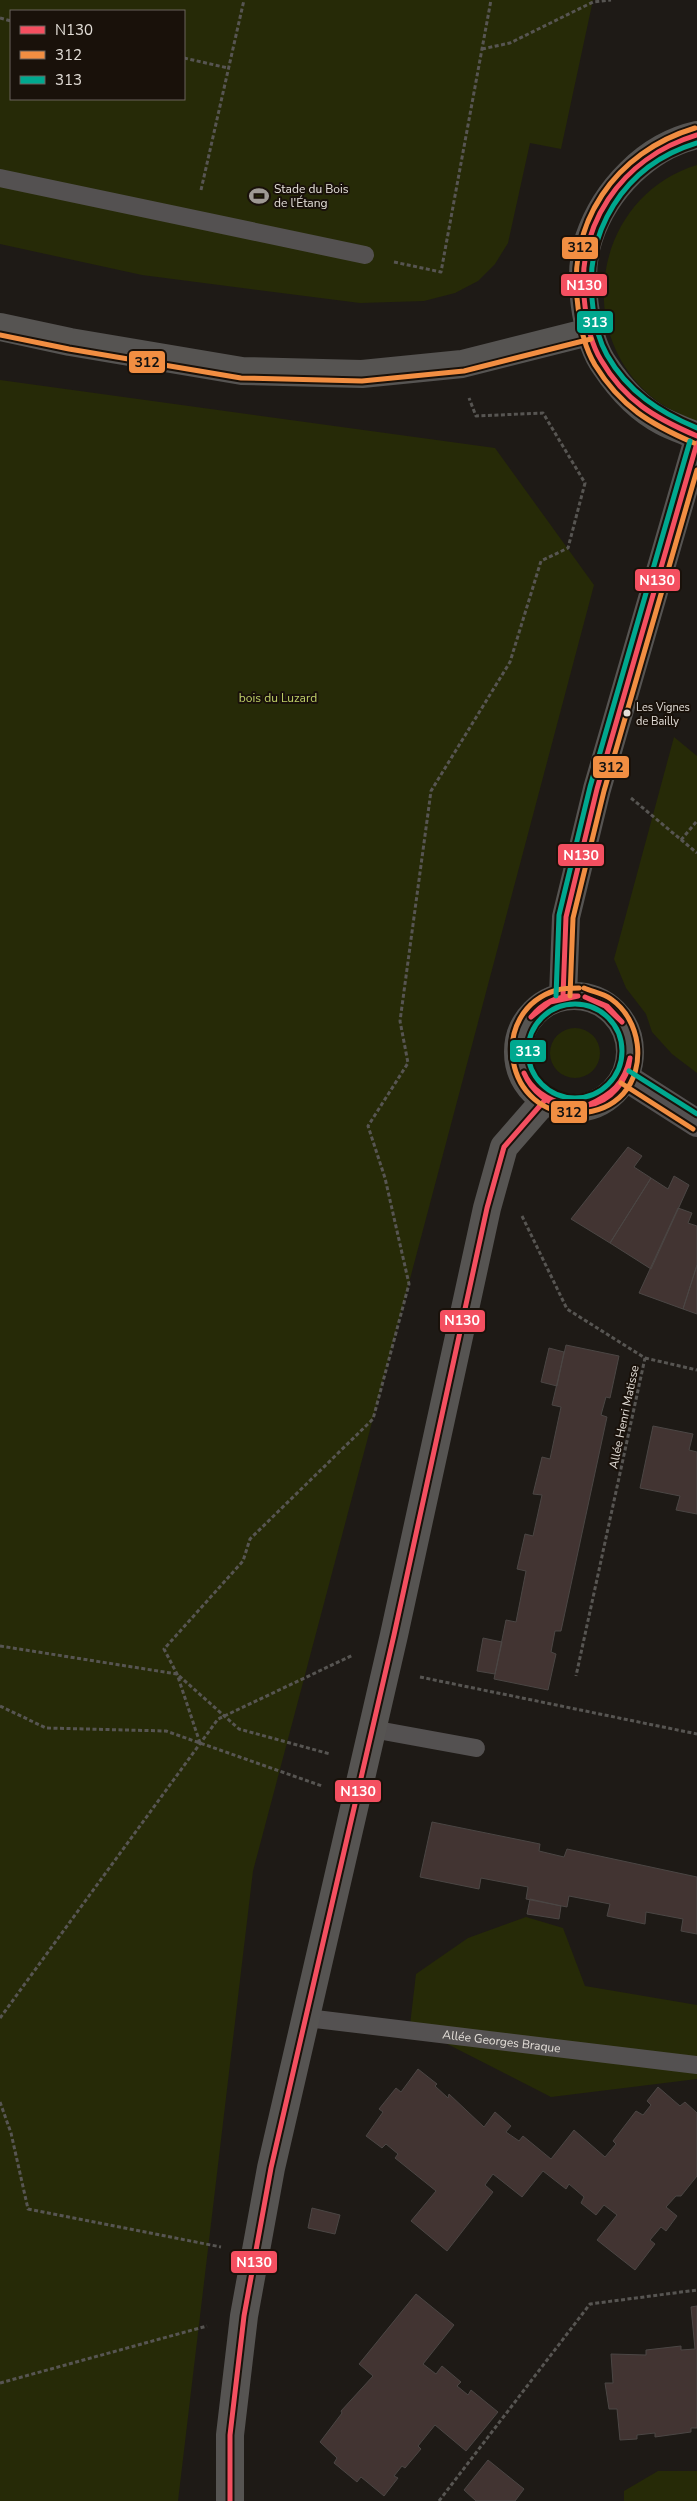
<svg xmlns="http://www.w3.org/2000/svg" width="697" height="2501" font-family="'Nunito Sans',sans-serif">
  <rect width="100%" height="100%" fill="#1e1a16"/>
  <path fill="#262a07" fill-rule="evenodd" d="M 0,0 L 593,0 L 561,149 L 530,143 L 508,243 L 495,264 L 478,281 L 455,293 L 424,301 L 360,303 L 142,275 L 0,244 ZM 11,11 L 184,11 L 184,99 L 11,99 Z
    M 697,165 L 697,422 C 677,413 657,404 642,388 C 573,318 601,194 697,165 Z
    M 0,380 L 495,448 L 594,585 L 253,1871 L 178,2501 L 0,2501 Z
    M 674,737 L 697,756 L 697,1073 L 672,1054 L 652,1032 L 646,1014 L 626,988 L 614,959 Z
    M550 1053a25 25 0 1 1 50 0a25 25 0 1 1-50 0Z
    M 526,1917 L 563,1928 L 585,1986 L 697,2005 L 697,2079 L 551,2097 L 410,2025 L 416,1974 L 468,1938 Z
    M 658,2471 L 697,2471 L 697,2501 L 624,2501 L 624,2491 Z"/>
  <path fill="#423432" stroke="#4b4644" d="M 628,1147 L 642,1156 L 634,1167 L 651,1178 L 610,1243 L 571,1219 Z
    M 674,1176 L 689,1185 L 651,1269 L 610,1243 L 651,1178 L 668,1189 Z
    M 678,1208 L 692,1213 L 688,1223 L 697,1226 L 697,1265 L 683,1309 L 639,1293 Z
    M 697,1265 L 697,1314 L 683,1309 Z
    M 566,1345 L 619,1356 L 610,1398 L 606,1397 L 601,1415 L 607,1417 L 561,1631 L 555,1631 L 551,1652 L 556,1654 L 548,1690 L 494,1679 L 506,1620 L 516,1622 L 526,1571 L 517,1569 L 525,1534 L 533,1536 L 542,1495 L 533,1494 L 542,1457 L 550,1459 L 561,1407 L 552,1405 Z
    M 549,1348 L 564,1352 L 557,1386 L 541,1382 Z
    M 653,1426 L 693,1434 L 689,1450 L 697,1452 L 697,1514 L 676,1510 L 680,1496 L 640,1488 Z
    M 483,1638 L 502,1642 L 495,1674 L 477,1671 Z
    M 432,1822 L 540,1844 L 539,1851 L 564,1857 L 567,1849 L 697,1877 L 697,1934 L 681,1931 L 683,1919 L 646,1912 L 645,1924 L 607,1916 L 610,1904 L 569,1896 L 567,1907 L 526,1899 L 528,1887 L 481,1878 L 479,1889 L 420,1877 Z
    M 530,1899 L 561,1906 L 559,1919 L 527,1914 Z
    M 418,2069 L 437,2084 L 435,2086 L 448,2098 L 449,2094 L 484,2127 L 495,2112 L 511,2126 L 506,2132 L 519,2141 L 523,2136 L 551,2159 L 574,2130 L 605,2157 L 616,2144 L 613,2141 L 636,2111 L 643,2115 L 651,2105 L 647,2101 L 658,2087 L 680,2106 L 685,2102 L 697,2113 L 697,2176 L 681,2196 L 676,2196 L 666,2207 L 677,2216 L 666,2231 L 661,2227 L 650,2240 L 655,2244 L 635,2270 L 597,2240 L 617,2215 L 604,2205 L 596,2215 L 581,2203 L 584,2197 L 569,2184 L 566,2189 L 543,2171 L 522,2197 L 493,2174 L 485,2185 L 493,2192 L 447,2251 L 411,2221 L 436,2191 L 395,2158 L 398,2154 L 386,2144 L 382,2148 L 366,2136 L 383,2112 L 379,2109 L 396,2088 L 401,2092 Z
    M 312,2208 L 340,2215 L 335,2234 L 308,2228 Z
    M 416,2294 L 454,2325 L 423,2364 L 436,2374 L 442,2366 L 461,2382 L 457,2386 L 468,2395 L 471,2390 L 498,2412 L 466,2451 L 435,2425 L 418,2446 L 421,2449 L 405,2468 L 402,2466 L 394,2476 L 398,2478 L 384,2496 L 361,2477 L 357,2482 L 334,2463 L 337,2458 L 320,2442 L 342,2413 L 341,2411 L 373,2376 L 359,2364 Z
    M 697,2306 L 697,2428 L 691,2428 L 691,2432 L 655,2437 L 655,2433 L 637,2435 L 637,2439 L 620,2440 L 617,2409 L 609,2409 L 605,2383 L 613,2383 L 611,2354 L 646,2355 L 646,2350 L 681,2346 L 681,2350 L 695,2349 L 691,2307 Z
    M 488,2460 L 524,2489 L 515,2501 L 476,2501 L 464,2490 Z"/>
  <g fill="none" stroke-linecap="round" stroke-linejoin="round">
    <path stroke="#575552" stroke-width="3" stroke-dasharray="4 2.5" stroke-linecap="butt" d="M 0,18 L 11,21
      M 482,49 L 510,43 L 593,2 L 611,0
      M 184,58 L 228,68
      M 201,190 L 244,0
      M 394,262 L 441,272 L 491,0
      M 631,798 L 697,853
      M 681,840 L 697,821
      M 522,1216 L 567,1309 L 645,1358 L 576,1676
      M 645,1358 L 697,1370
      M 0,1646 L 177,1674 L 239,1729 L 330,1754
      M 420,1677 L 697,1734
      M 0,1706 L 46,1728 L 166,1731 L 322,1786
      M 200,1743 L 177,1674 L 164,1649 L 243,1561 L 250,1539 L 373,1419 L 409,1284 L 385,1178 L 368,1126 L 408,1063 L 400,1021 L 431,791 L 510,662 L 541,561 L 568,548 L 585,483 L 543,413 L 476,416 L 469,398
      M 0,2018 L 218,1719 L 353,1655
      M 0,2102 L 11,2133 L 28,2209 L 221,2247
      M 0,2383 L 207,2326
      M 439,2501 L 590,2304 L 697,2290"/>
    <g stroke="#545151" stroke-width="18">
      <path d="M 0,178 L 365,255"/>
      <path d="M 372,1729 L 476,1748"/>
      <path id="s1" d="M 307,2018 L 697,2065"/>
    </g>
    <path stroke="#545151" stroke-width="28" d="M 625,1077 L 697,1123"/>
    <path stroke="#565452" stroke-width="28" d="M 697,135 C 647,146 605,190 589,238 C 581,262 582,289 586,313 C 589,331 594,351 605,366 C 619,387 639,409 662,421 C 673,427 686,431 697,436
      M 0,327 L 70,342 L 242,371 L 362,374 L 462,364 L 589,332
      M518 1052a56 56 0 1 1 112 0a56 56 0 1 1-112 0Z
      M 563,996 L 566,917 L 597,789 L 697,443
      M 230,2501 L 230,2435 L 244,2316 L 271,2168 L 394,1635 L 487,1208 L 504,1147 L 545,1100"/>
    <defs>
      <path id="bus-1" d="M 697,135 C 621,158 574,226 585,306 C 587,324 591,344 601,360 C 625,401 655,418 697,436
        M 563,996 L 566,917 L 597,789 L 697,443
        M 585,997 L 607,1006 L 622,1022
        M 585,997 L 605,1006 L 622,1022
        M 531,1017 C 543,1002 559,995 578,996
        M 531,1017 L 550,1002 L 578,996
        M 524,1073 C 532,1092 551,1101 569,1106
        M 524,1073 C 531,1090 550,1108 569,1106
        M 588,1105 C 612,1094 624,1084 630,1058
        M 588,1105 C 611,1102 628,1080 630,1058
        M 230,2501 L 230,2435 L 244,2316 L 271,2168 L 394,1635 L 487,1208 L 504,1147 L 545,1100"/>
      <path id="bus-2" d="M 0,335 L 69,349 L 241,378 L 362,381 L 464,371 L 591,339
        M 694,443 C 650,424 621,407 595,365 C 585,348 580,327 578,307 C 566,223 615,152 695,128
        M 579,988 C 572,988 564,988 557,990 C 486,1011 504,1118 579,1113 C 597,1112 611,1107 623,1094 C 647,1067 641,1020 611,999 C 603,993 593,992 584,988
        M 570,996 L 573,918 L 604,791 L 697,470
        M 621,1083 L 693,1129"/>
      <path id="bus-3" d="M 697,143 C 624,165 582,232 593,308 C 595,324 599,341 607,355 C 628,392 659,412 697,428
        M 556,996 L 559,915 L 590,787 L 690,441
        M528 1051a47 47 0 1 1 94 0a47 47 0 1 1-94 0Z
        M 629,1071 L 697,1114"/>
    </defs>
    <use href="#bus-1" stroke="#19110a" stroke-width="9"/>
    <use href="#bus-2" stroke="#19110a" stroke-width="9"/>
    <use href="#bus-3" stroke="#19110a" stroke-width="9"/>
    <use href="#bus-1" stroke="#f44f60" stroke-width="5"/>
    <use href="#bus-2" stroke="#f28e42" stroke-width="5"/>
    <use href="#bus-3" stroke="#00a88f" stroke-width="5"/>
  </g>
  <defs>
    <symbol id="stadium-bare" viewBox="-9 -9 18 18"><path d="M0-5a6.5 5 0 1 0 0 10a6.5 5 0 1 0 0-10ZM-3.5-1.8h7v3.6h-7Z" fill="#9e9994" stroke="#19110a" stroke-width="2.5" paint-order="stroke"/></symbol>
  </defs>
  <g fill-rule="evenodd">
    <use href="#stadium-bare" x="245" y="182" width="28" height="28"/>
  </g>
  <circle fill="#e3ded8" stroke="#19110a" stroke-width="2" cx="627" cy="713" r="4.5"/>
  <g text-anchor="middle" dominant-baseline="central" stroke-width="4" stroke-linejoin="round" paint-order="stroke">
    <g font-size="11" fill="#e3ded8" stroke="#19110a" text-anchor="start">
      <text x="636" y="707">Les Vignes<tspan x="636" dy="14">de Bailly</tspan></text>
    </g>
    <g font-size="12" fill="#e3ded8" stroke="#19110a" text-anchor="start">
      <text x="274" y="189">Stade du Bois<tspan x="274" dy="14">de l'Étang</tspan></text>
    </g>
    <g font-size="12" fill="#c0d169" stroke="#19110a">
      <text x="278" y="698">bois du Luzard</text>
    </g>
    <g font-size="12" fill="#e3ded8" stroke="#19110a">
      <text transform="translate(624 1417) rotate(-78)">Allée Henri Matisse</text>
      <text stroke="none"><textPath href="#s1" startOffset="196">Allée Georges Braque</textPath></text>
    </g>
  </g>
  <g stroke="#19110a" stroke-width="2">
    <rect x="561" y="236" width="38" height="24" rx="5" fill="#f28e42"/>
    <rect x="560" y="273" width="48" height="24" rx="5" fill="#f44f60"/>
    <rect x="576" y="310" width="38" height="24" rx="5" fill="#00a88f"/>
    <rect x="128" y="350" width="38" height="24" rx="5" fill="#f28e42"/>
    <rect x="634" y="568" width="47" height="24" rx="5" fill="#f44f60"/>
    <rect x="592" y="755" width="38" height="24" rx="5" fill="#f28e42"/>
    <rect x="557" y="843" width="48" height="24" rx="5" fill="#f44f60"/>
    <rect x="509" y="1039" width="38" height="24" rx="5" fill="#00a88f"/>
    <rect x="550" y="1100" width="38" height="24" rx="5" fill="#f28e42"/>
    <rect x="439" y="1309" width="47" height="24" rx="5" fill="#f44f60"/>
    <rect x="334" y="1779" width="48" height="24" rx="5" fill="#f44f60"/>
    <rect x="230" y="2250" width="48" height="24" rx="5" fill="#f44f60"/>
  </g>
  <g font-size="14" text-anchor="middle" font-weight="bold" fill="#fff">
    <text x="584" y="290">N130</text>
    <text x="595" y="327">313</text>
    <text x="657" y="585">N130</text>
    <text x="581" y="860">N130</text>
    <text x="528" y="1056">313</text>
    <text x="462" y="1325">N130</text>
    <text x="358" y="1796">N130</text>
    <text x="254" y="2267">N130</text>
  </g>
  <g font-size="14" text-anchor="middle" font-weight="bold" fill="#111">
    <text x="580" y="252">312</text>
    <text x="147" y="367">312</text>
    <text x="611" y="772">312</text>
    <text x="569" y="1117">312</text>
  </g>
  <rect x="10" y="10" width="175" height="90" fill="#19110a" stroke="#6a635c"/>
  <rect x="20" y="26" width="25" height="8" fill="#f44f60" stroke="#6a635c"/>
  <text x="55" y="35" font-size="15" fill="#e3ded8">N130</text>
  <rect x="20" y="51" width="25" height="8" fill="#f28e42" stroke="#6a635c"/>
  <text x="55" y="60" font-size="15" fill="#e3ded8">312</text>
  <rect x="20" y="76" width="25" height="8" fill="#00a88f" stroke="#6a635c"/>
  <text x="55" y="85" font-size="15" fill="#e3ded8">313</text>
</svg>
